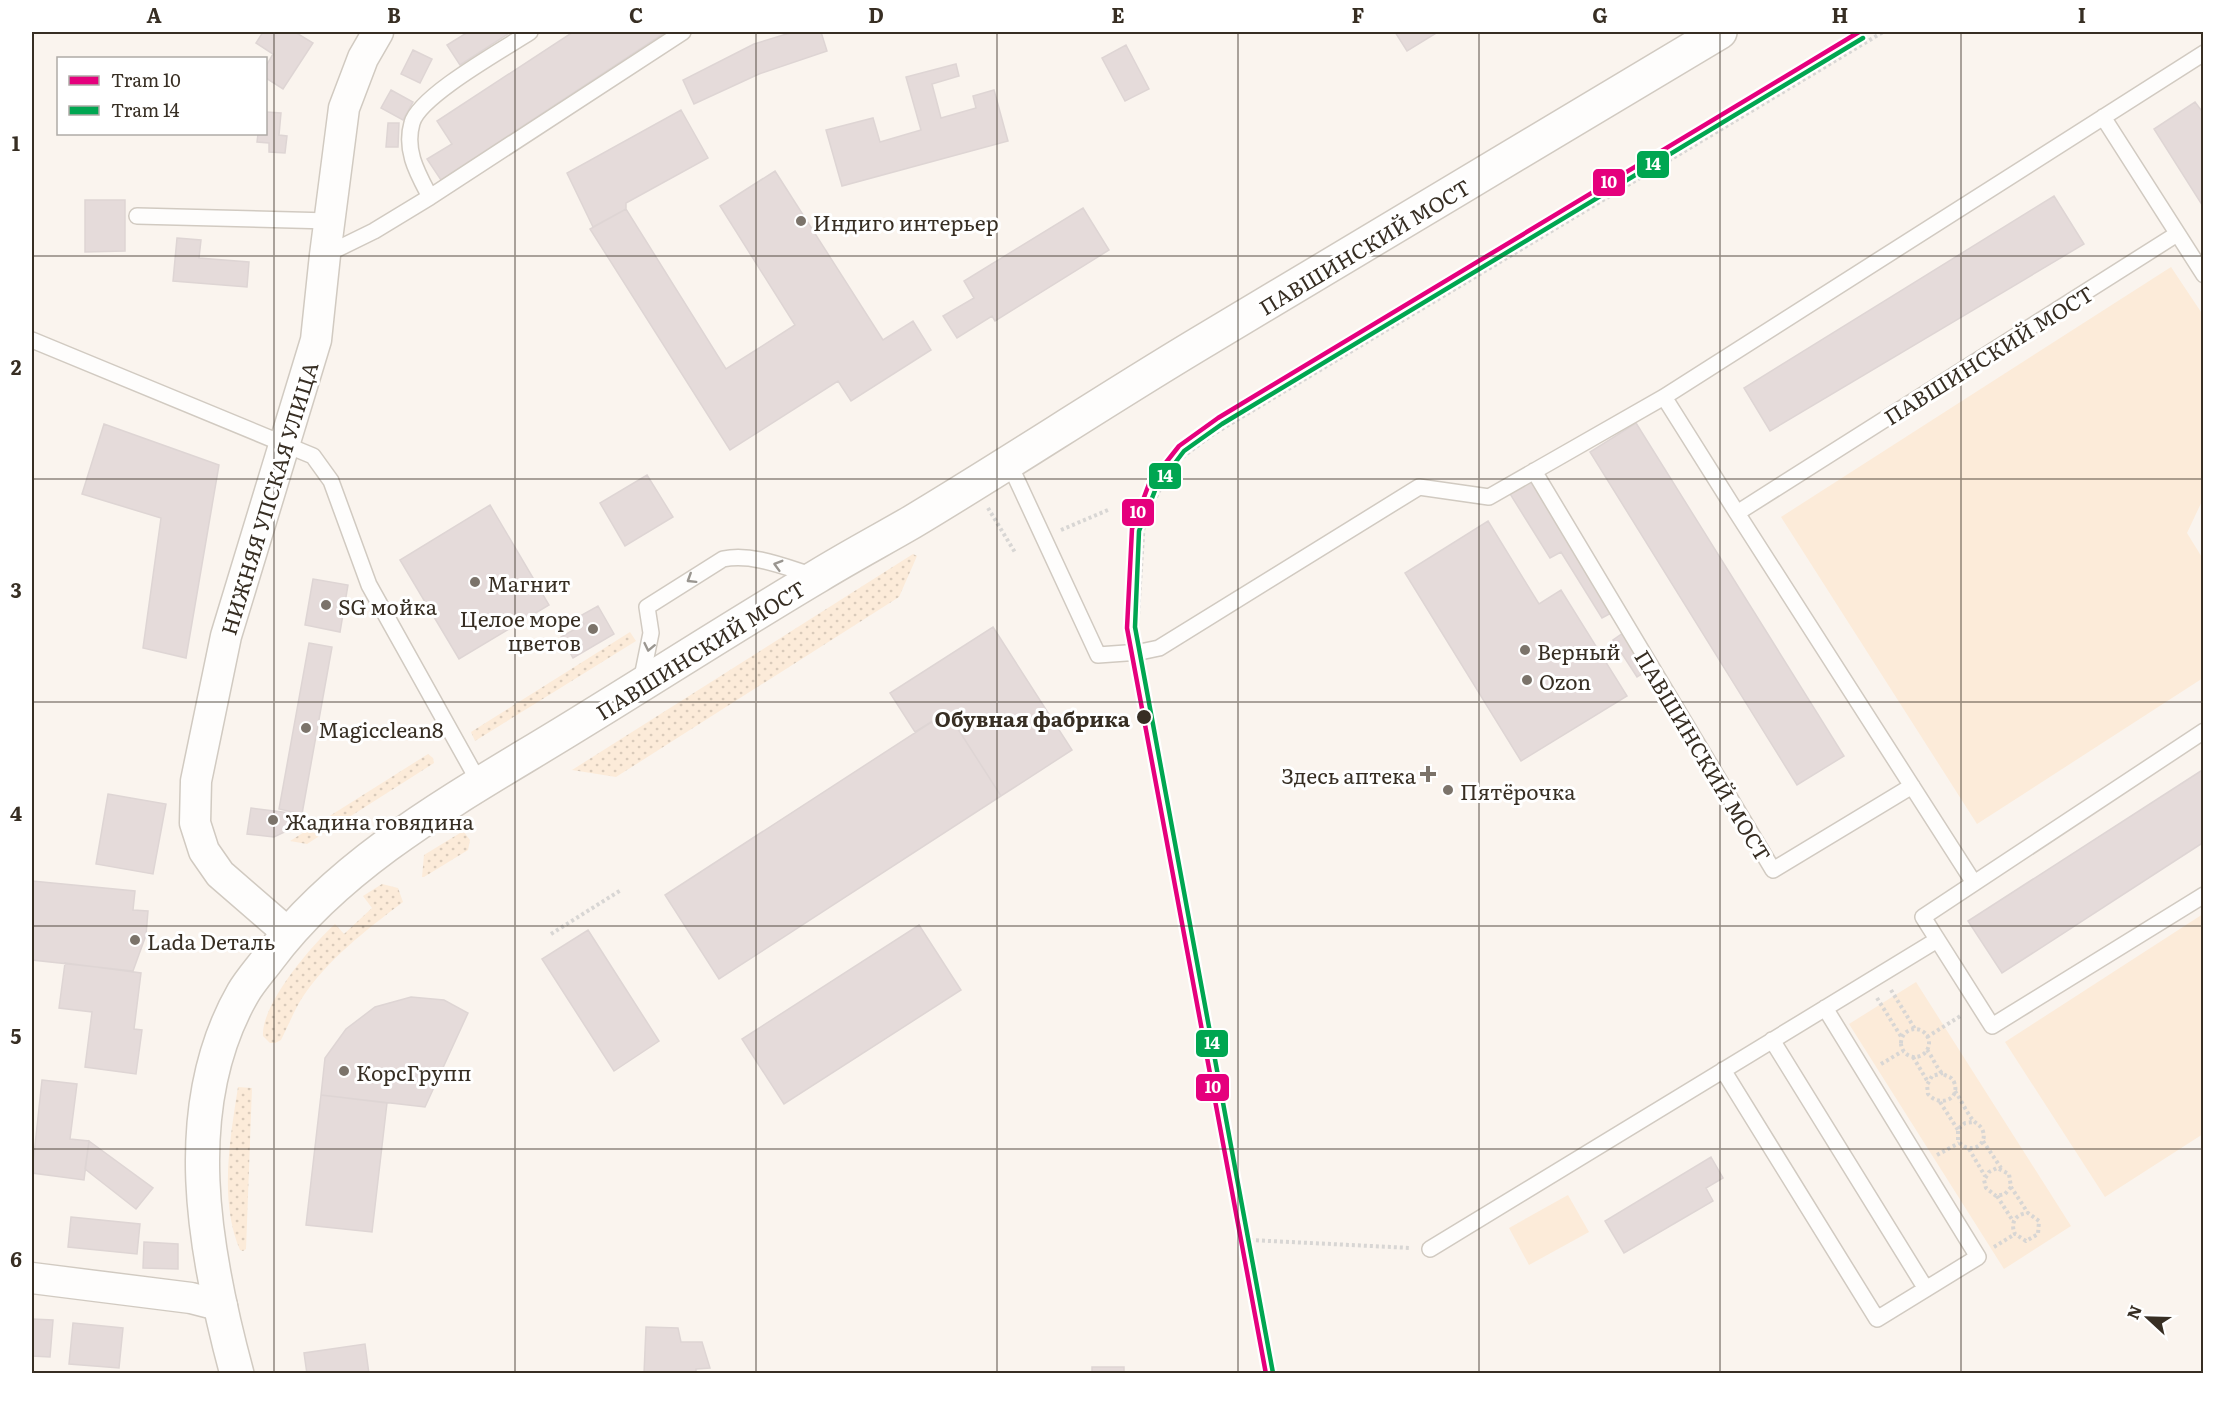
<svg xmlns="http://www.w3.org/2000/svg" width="2235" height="1405" font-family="Literata,serif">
  <defs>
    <pattern id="grass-dots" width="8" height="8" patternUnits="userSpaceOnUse" patternTransform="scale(1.5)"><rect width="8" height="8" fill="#fcebd9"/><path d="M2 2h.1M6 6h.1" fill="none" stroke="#d9caba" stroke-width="1.8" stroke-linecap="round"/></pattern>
  </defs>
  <rect width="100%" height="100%" fill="#faf4ee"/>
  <path fill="url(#grass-dots)" d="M 913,554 L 917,556 L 899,597 L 616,777 L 572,770 Z
    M 630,632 L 636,641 L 475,741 L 471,732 Z
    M 428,754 L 433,758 L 434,763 L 307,844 L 290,841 Z
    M 464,832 L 470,840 L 468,850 L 424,877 L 422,877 L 424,855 L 460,833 Z
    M 382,884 L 398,888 L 403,902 C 366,930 328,959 302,998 C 294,1011 288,1026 281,1040 L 275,1043 L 270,1043 L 263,1036 C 261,1004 312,945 335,924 L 344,934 L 372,908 L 363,896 Z
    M 238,1087 L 252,1088 L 246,1249 L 243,1251 L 240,1250 C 219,1201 230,1139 238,1087 Z"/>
  <path fill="#fcebd9" d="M 2171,267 L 2203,315 L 2203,499 L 2187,533 L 2203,559 L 2203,678 L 1977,824 L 1781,517 Z
    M 2203,914 L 2203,1134 L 2105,1197 L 2005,1042 Z
    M 1916,982 L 2071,1226 L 2004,1269 L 1849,1024 Z
    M 1568,1195 L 1589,1232 L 1529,1265 L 1509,1228 Z"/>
  <path fill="#e5dbda" stroke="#ded5d4" stroke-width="1.5" d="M 263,32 L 295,32 L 313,43 L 283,89 L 266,78 L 266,66 L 273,54 L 256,43 Z
    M 468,32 L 511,32 L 460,65 L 447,45 Z
    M 573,32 L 666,32 L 441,180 L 427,159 L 452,144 L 437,121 Z
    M 793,32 L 821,32 L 827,51 L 759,74 L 694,104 L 683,80 L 754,44 Z
    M 1395,32 L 1438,32 L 1407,51 Z
    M 1126,45 L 1149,89 L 1125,101 L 1102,58 Z
    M 413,50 L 432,59 L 420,83 L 401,74 Z
    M 956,64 L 959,76 L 932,84 L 941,118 L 976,108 L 973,96 L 994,90 L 1008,141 L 842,186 L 826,130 L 873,118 L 880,142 L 921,130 L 906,77 Z
    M 391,90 L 413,102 L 403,120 L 381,108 Z
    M 2195,102 L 2204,114 L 2204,208 L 2154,129 Z
    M 681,110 L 708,158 L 626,203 L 626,209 L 593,227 L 567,173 Z
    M 266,112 L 281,113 L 279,135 L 287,136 L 285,153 L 269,152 L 269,143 L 257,142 L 258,134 L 266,134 Z
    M 388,123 L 399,123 L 398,147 L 386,147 Z
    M 775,171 L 883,340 L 913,321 L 931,350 L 851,401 L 838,381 L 730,450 L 590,229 L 626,209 L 726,369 L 795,325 L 720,206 Z
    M 2054,196 L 2084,244 L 1770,431 L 1744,388 Z
    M 85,200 L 125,200 L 125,251 L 85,252 Z
    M 1083,208 L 1109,250 L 995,321 L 992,316 L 957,338 L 943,316 L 974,298 L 964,281 Z
    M 177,238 L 201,240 L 199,258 L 249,262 L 247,287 L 173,281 Z
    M 1636,423 L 1844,756 L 1797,785 L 1590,452 Z
    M 104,424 L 219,465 L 186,658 L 143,648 L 161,518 L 82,494 Z
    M 647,475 L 673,517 L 625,546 L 600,503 Z
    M 1529,476 L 1613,612 L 1602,618 L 1561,552 L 1550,558 L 1507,489 Z
    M 490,505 L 549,605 L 459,659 L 400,560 Z
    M 1488,521 L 1539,604 L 1561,590 L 1627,696 L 1521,761 L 1405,573 Z
    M 313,579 L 348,585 L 340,632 L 305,625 Z
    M 598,606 L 614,634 L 573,658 L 561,637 L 584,624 L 580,616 Z
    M 993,627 L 1072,750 L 1001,796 L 947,712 L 915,732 L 890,693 Z
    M 1623,633 L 1648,670 L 1637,677 L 1613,640 Z
    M 309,643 L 332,647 L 302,814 L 279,809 Z
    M 947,712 L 1001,796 L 719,979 L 665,895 Z
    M 2204,769 L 2204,842 L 2002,973 L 1968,921 Z
    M 108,794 L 166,804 L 153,874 L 96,864 Z
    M 251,808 L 298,814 L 297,826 L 274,837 L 247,834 Z
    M 32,881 L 135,891 L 133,910 L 148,911 L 146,935 L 133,971 L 32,960 Z
    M 919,925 L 961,990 L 784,1104 L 742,1039 Z
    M 588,930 L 659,1041 L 614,1071 L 542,959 Z
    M 65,963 L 141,973 L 134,1029 L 142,1030 L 136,1074 L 85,1067 L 92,1012 L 59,1008 Z
    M 411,997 L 444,1000 L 468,1013 L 425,1107 L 321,1095 L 325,1058 L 346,1029 L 375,1007 Z
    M 42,1080 L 77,1084 L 70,1139 L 89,1141 L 84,1180 L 32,1173 Z
    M 321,1095 L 387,1103 L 372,1232 L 306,1225 Z
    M 89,1141 L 153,1188 L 136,1209 L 85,1169 Z
    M 1711,1157 L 1723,1178 L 1706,1188 L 1713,1201 L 1624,1253 L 1605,1221 Z
    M 71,1217 L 140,1224 L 137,1254 L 68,1247 Z
    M 144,1242 L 178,1244 L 178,1269 L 143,1268 Z
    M 32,1319 L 53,1320 L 50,1357 L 32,1356 Z
    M 73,1323 L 123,1328 L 119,1368 L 69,1364 Z
    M 646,1327 L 678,1328 L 681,1342 L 702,1342 L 710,1368 L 696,1369 L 696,1374 L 644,1374 Z
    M 365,1344 L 369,1374 L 307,1374 L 304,1353 Z
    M 1092,1367 L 1124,1367 L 1124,1374 L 1092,1374 Z"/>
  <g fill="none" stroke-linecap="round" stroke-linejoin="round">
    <defs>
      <path id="lane" d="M 2103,117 L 2204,275
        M 430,197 C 418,174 404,151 412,123 C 419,96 504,49 530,32
        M 137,216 L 330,221
        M 325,255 L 374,231 L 430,197 L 683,32
        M 32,340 L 313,456 L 331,481 L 369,585 L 480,784
        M 1664,397 L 1737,513 L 2177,234
        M 1009,463 L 1098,655 L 1140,652 L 1159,648 L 1419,487 L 1489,497 L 1664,397 L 2204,53
        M 1534,471 L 1773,870 L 1912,786
        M 1737,513 L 1974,883
        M 641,682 L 651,633 L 647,607 L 723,559 C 753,553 785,567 814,576
        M 2204,731 L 1923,917 L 1992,1026 L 2204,895
        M 1772,1040 L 1926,1289
        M 1723,1070 L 1877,1319 L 1978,1257 L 1825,1008
        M 1430,1249 L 1937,940"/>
      <path id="street" d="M 288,933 L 220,874 L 204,851 L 195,823 L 196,781 L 226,636 L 316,340 L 325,255 L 344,108 L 363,58 L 378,32
        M 32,1278 L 191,1298 L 222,1306"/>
      <path id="secondary" d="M 237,1374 C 204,1252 177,1108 243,993 C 250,981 260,970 269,958 C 346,855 470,791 578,724 C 658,675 737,624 818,576 C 849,557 881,540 912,522 C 1012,462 1108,398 1207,339 C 1378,236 1549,135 1720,32"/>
    </defs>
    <use href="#lane" stroke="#d1cac1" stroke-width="18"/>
    <use href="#street" stroke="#d1cac1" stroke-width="33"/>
    <use href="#secondary" stroke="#d1cac1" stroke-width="36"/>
    <path stroke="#d8d6d4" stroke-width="4" stroke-dasharray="3 3" stroke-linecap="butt" d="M 988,508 L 1016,554
      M 1061,530 L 1108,510
      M 1137,632 L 1144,520 L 1166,478 L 1180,459 L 1212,435 L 1883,32
      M 1144,672 L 1274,1374
      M 551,934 L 621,890
      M 1891,990 L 1915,1029
      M 1877,998 L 1902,1038
      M1901 1043a14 14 0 1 1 28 0a14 14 0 1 1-28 0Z
      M 1927,1037 L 1962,1015
      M 1927,1050 C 1932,1056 1937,1069 1943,1074 C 1948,1077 1951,1076 1954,1082 C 1961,1099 1940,1108 1928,1094 L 1927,1085 L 1932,1076 L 1943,1073
      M 1913,1057 L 1928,1082
      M 1881,1064 L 1903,1051
      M 1955,1091 C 1961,1100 1966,1111 1972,1119 C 1975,1123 1980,1125 1982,1129 C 1990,1145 1969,1156 1958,1141 L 1958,1129 L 1965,1123 L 1974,1122
      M 1940,1102 L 1958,1130
      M 1983,1141 L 2001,1168
      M 1969,1149 L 1985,1176
      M 1937,1155 L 1959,1143
      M 2011,1187 L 2005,1194 L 1996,1196 L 1986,1188 L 1984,1180 L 1989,1172 L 1997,1168 L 2009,1174 L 2011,1187 L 2028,1213 L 2039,1221 L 2038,1234 L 2026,1241 L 2015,1234 C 2010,1223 2015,1214 2028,1213
      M 1997,1196 L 2013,1221
      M 1250,1240 L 1411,1248
      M 1994,1247 L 2015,1234"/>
    <use href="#lane" stroke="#fefdfc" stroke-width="15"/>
    <use href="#street" stroke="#fefdfc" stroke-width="30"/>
    <use href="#secondary" stroke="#fefdfc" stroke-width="33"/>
    <defs>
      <path id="tram-1" d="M 1266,1374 L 1127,628 L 1132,529 L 1149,484 L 1179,446 L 1218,418 L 1859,32"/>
      <path id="tram-2" d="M 1273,1373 L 1135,627 L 1139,531 L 1156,488 L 1184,451 L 1222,424 L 1863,38"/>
    </defs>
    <use href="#tram-1" stroke="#fff" stroke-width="9"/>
    <use href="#tram-2" stroke="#fff" stroke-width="9"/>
    <use href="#tram-1" stroke="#e5007d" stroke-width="4.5"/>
    <use href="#tram-2" stroke="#00a651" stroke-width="4.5"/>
  </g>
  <defs><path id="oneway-chevron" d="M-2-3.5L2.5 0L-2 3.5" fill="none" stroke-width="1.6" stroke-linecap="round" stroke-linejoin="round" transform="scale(1.5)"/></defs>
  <g stroke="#9a9690">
    <use href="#oneway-chevron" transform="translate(778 565) rotate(-164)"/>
    <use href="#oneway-chevron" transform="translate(691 579) rotate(148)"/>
    <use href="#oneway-chevron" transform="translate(649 647) rotate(102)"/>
  </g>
  <path fill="none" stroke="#372e23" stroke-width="1.5" stroke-opacity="0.55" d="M 274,32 L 274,1374M 515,32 L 515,1374M 756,32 L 756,1374M 997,32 L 997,1374M 1238,32 L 1238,1374M 1479,32 L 1479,1374M 1720,32 L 1720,1374M 1961,32 L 1961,1374M 32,256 L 2204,256M 32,479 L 2204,479M 32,702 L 2204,702M 32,926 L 2204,926M 32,1149 L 2204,1149"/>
  <g fill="#7b736a" stroke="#fff" stroke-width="2">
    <circle cx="801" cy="221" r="6"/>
    <circle cx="475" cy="582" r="6"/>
    <circle cx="326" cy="605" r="6"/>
    <circle cx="593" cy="629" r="6"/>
    <circle cx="1525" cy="650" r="6"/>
    <circle cx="1527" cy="680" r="6"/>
    <circle cx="306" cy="728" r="6"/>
    <path d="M1425 765h6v6h6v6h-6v6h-6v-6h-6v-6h6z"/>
    <circle cx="1448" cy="790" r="6"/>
    <circle cx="273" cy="820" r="6"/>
    <circle cx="135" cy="940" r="6"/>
    <circle cx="344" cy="1071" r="6"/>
  </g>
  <circle fill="#372e23" stroke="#fff" stroke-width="2" cx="1144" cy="717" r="8"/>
  <g text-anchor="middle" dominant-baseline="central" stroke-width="6" stroke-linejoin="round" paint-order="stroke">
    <g font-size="21" fill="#372e23" stroke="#fff" text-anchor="start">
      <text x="813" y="221">Индиго интерьер</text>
      <text x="487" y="582">Магнит</text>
      <text x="338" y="605">SG мойка</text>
      <text x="581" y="617" text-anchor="end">Целое море<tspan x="581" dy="24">цветов</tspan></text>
      <text x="1537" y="650">Верный</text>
      <text x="1539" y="680">Ozon</text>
      <text x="318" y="728">Magicclean8</text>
      <text x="1416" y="774" text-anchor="end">Здесь аптека</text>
      <text x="1460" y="790">Пятёрочка</text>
      <text x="285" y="820">Жадина говядина</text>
      <text x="147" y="940">Lada Dеталь</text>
      <text x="356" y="1071">КорсГрупп</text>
    </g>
    <g font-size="21" fill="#372e23" stroke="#fff">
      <text transform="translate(1364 246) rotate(-31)">ПАВШИНСКИЙ МОСТ</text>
      <text transform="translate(1988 354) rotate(-32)">ПАВШИНСКИЙ МОСТ</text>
      <text transform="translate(268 498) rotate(-73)">НИЖНЯЯ УПСКАЯ УЛИЦА</text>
      <text transform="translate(700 649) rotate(-32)">ПАВШИНСКИЙ МОСТ</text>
      <text transform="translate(1704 755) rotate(59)">ПАВШИНСКИЙ МОСТ</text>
    </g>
    <g font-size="21" font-weight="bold" fill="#372e23" stroke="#fff" text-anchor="end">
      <text x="1130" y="717">Обувная фабрика</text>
    </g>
  </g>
  <g stroke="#fff" stroke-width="2">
    <rect x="1636" y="150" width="34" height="29" rx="6" fill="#00a651"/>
    <rect x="1592" y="168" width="34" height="29" rx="6" fill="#e5007d"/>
    <rect x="1148" y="462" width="34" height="28" rx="6" fill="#00a651"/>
    <rect x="1121" y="498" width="34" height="29" rx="6" fill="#e5007d"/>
    <rect x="1195" y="1029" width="34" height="29" rx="6" fill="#00a651"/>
    <rect x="1195" y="1073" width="35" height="29" rx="6" fill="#e5007d"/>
  </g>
  <g font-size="16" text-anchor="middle" font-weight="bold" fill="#fff">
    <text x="1653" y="170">14</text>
    <text x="1609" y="188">10</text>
    <text x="1165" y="482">14</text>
    <text x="1138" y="518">10</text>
    <text x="1212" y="1049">14</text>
    <text x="1213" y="1093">10</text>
  </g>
  <rect width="2235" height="1405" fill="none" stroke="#ffffff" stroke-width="66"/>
  <rect x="57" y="57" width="210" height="78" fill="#ffffff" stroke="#afaba7" stroke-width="1.5"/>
  <rect x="69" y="76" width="30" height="9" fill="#e5007d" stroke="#afaba7" stroke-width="1.5"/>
  <text x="111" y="87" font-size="18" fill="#372e23">Tram 10</text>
  <rect x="69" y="106" width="30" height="9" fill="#00a651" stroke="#afaba7" stroke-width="1.5"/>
  <text x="111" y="117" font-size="18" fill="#372e23">Tram 14</text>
  <g transform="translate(2148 1318) rotate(292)" stroke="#ffffff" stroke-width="4.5" paint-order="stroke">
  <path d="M0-4.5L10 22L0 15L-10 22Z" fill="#372e23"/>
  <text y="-9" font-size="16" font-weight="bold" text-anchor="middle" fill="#372e23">N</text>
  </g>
  <rect x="33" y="33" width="2169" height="1339" fill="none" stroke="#372e23" stroke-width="2"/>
  <g font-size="20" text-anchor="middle" font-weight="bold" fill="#372e23">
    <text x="154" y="23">A</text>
    <text x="394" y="23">B</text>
    <text x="636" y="23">C</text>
    <text x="876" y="23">D</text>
    <text x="1118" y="23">E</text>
    <text x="1358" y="23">F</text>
    <text x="1600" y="23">G</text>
    <text x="1840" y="23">H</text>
    <text x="2082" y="23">I</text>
    <text x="16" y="151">1</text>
    <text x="16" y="375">2</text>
    <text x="16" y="598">3</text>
    <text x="16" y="821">4</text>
    <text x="16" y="1044">5</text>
    <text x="16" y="1267">6</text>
  </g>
</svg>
